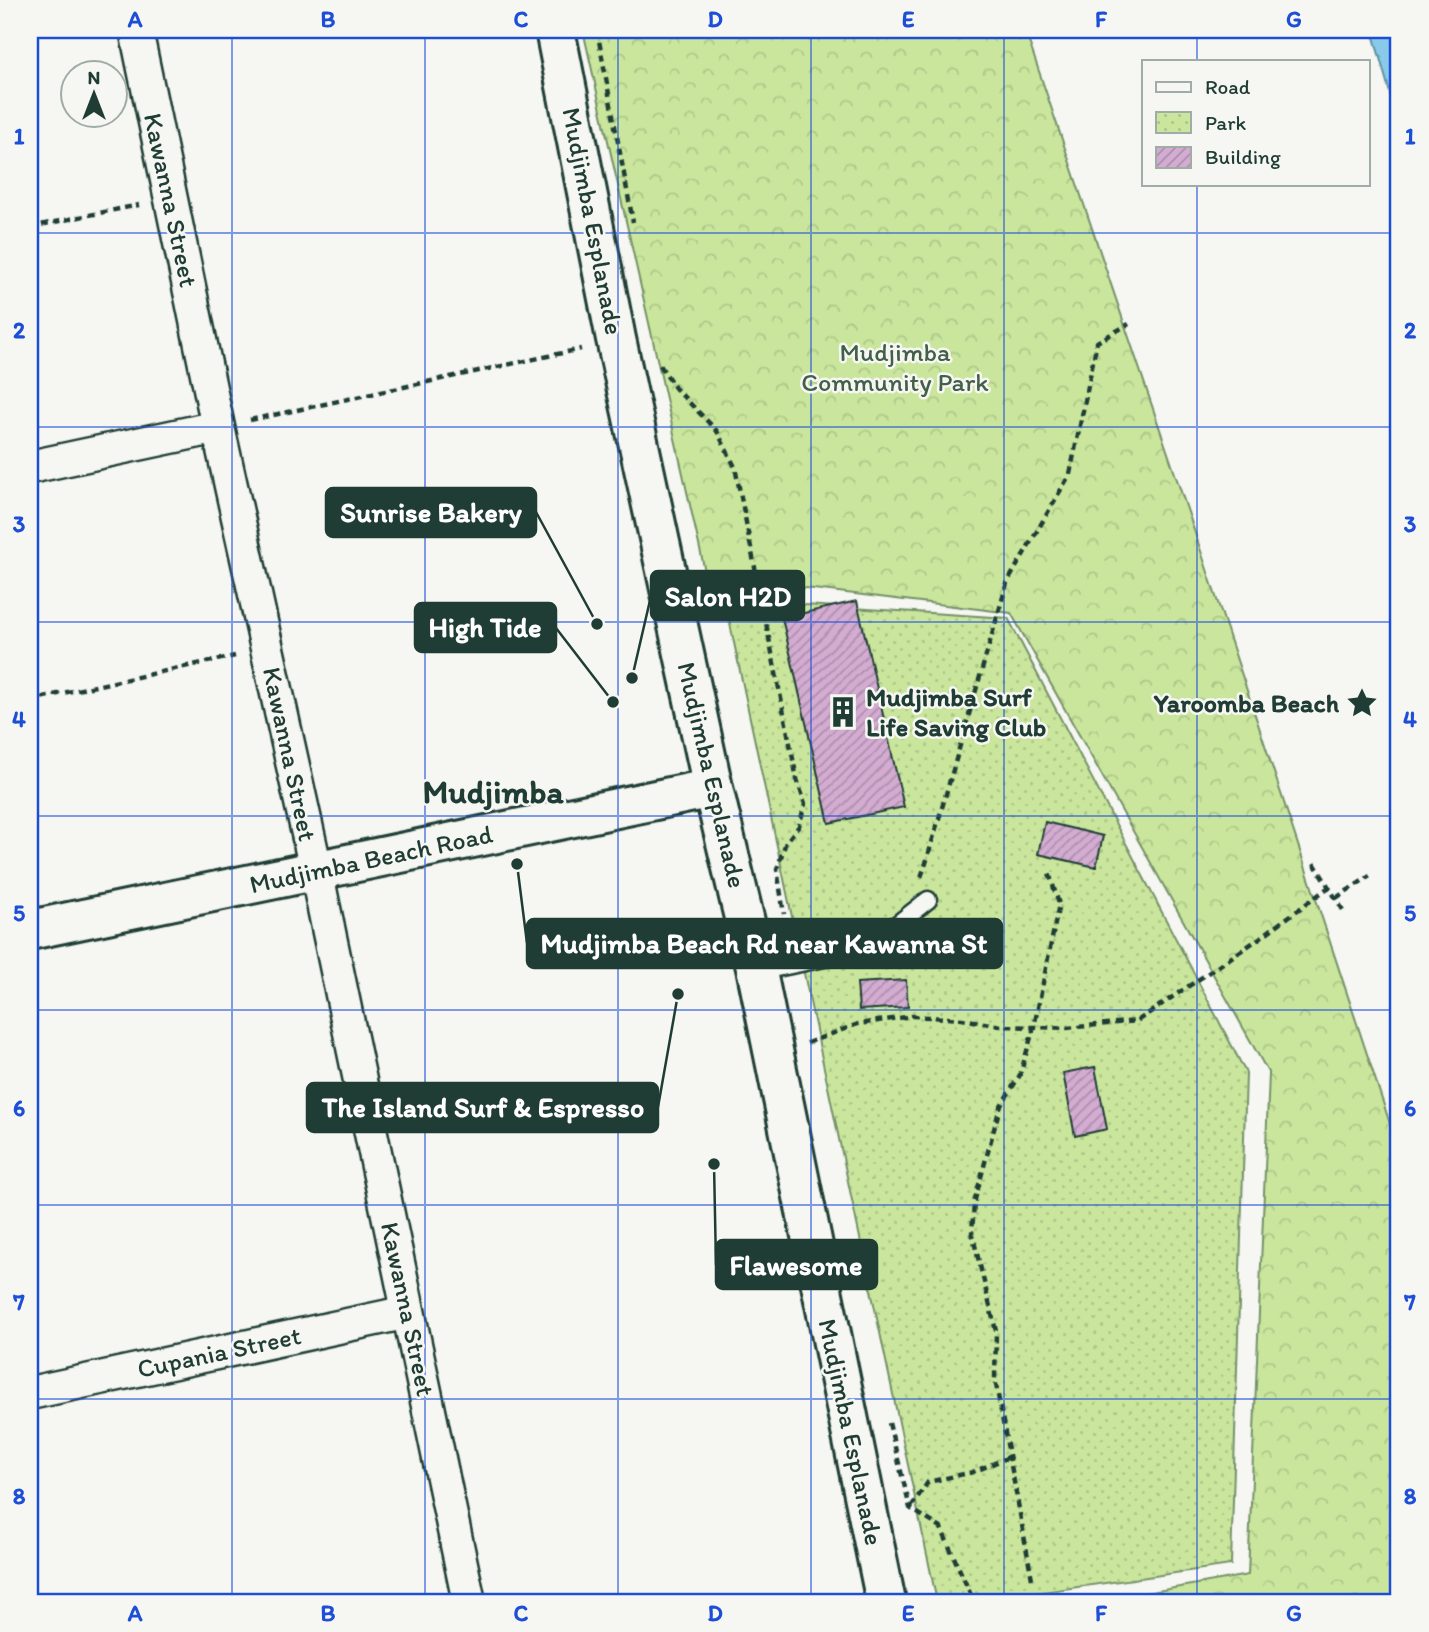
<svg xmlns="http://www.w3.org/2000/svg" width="1429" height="1632" font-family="Itim,sans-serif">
  <defs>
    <pattern id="forest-crowns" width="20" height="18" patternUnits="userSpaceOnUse" patternTransform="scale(1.75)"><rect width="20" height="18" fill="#cae69d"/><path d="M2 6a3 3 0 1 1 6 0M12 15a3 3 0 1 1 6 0" fill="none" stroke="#adc688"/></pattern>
    <pattern id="park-dots" width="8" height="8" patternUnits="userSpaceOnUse" patternTransform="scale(1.75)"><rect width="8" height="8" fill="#cae69d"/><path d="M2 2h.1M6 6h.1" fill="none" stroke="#adc688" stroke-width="1.8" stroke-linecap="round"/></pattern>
    <pattern id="water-ripples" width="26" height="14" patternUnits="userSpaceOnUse" patternTransform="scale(1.75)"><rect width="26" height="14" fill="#89caea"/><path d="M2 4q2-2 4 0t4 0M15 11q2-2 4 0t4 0" fill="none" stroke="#6fa5be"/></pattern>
    <pattern id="building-hatch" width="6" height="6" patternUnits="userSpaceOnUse" patternTransform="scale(1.75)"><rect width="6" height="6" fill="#d4acd2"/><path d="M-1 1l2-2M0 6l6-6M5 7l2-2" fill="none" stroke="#ab8dab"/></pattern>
  </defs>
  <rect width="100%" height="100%" fill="#f6f6f2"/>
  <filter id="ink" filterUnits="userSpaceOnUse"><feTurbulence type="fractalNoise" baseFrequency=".0143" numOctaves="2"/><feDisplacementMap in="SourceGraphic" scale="14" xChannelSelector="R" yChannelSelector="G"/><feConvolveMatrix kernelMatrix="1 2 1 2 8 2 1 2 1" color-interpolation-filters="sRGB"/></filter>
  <g filter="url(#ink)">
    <path fill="url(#forest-crowns)" stroke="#749268" stroke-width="2" d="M 583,30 L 1025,30 L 1194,530 L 1399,1151 L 1399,1602 L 1095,1602 L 1248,1575 L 1269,1074 L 1011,613 L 706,576 Z"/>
    <path fill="url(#park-dots)" stroke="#749268" stroke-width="2" d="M 725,600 L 1008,618 L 1246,1073 L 1231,1565 L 974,1602 L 937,1602 Z"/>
    <path fill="url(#water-ripples)" stroke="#5f92a1" stroke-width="2" d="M 1372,30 L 1399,30 L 1399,125 Z"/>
    <path fill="url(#building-hatch)" stroke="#1f3d34" stroke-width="2" d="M 857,601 L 904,807 L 829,823 L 782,618 Z
      M 1045,822 L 1103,836 L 1096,867 L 1038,854 Z
      M 906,980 L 908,1007 L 859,1010 L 857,983 Z
      M 1095,1067 L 1107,1129 L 1075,1136 L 1063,1073 Z"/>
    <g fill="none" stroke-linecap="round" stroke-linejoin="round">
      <defs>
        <path id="lane" d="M 757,972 L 864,950 L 928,900"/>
        <path id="street" d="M 136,30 L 218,427 L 316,870 L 469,1602
          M 30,467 L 218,427
          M 30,1393 L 408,1312"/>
        <path id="secondary" d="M 555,30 L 616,339 L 713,788 L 757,972 L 886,1602
          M 30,930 L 713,788"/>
      </defs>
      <use href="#lane" stroke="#1f3d34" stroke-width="21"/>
      <use href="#street" stroke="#1f3d34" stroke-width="37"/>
      <use href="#secondary" stroke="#1f3d34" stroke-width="44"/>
      <path stroke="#1f3d34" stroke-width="4.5" stroke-dasharray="7 5" stroke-linecap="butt" d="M 597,30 L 633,222
        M 30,227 L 139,205
        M 660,365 L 675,388 L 717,431 L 735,467 L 797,779 L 805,804 L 799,826 L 786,842 L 777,869 L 784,914
        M 250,420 L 581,349
        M 30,700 L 235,656
        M 1314,863 L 1343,910
        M 921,877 L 926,863 L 1007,583 L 1070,474 L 1097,342 L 1129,324
        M 1336,898 L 1370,876
        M 807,1043 L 858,1024 L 912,1016 L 962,1019 L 1001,1026 L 1067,1028 L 1137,1021 L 1257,940 L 1329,887
        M 889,1423 L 910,1508 L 941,1528 L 974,1602
        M 911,1507 L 928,1482 L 973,1472 L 1009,1457
        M 1032,1579 L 995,1379 L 996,1331 L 972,1233 L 974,1203 L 1000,1107 L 1020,1075 L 1034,1027 L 1059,904 L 1049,873"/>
      <use href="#lane" stroke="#f6f6f2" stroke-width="16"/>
      <use href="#street" stroke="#f6f6f2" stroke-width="32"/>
      <use href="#secondary" stroke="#f6f6f2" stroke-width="38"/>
    </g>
  </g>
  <path fill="none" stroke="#1d4ed8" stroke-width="2" stroke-opacity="0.55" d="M 232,30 L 232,1602M 425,30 L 425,1602M 618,30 L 618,1602M 811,30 L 811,1602M 1004,30 L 1004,1602M 1197,30 L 1197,61M 1197,184 L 1197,1602M 30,233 L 1399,233M 30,427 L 1399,427M 30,622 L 1399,622M 30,816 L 1399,816M 30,1010 L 1399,1010M 30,1205 L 1399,1205M 30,1399 L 1399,1399"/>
  <defs>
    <symbol id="sight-bare" viewBox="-9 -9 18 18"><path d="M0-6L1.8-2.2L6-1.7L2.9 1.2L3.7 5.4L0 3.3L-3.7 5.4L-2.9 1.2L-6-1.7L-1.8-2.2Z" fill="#1f3d34" stroke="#f6f6f2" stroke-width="2.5" paint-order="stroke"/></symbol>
    <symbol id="building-bare" viewBox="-9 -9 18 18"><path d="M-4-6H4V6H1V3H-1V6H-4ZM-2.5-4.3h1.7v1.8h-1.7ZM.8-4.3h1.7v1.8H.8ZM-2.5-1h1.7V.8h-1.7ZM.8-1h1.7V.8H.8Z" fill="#1f3d34" stroke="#f6f6f2" stroke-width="2.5" paint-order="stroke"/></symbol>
  </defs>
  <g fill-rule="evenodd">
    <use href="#sight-bare" x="1340" y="681" width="44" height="44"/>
    <use href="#building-bare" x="821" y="690" width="44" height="44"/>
  </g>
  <g text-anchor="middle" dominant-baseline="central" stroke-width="5" stroke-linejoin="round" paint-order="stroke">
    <g font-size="26" fill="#1f3d34" stroke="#f6f6f2">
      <text transform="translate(171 200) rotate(78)">Kawanna Street</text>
      <text transform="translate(593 221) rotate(79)">Mudjimba Esplanade</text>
      <text transform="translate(290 754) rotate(78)">Kawanna Street</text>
      <text transform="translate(712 775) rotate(77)">Mudjimba Esplanade</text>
      <text transform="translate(371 859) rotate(-12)">Mudjimba Beach Road</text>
      <text transform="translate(408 1309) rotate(78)">Kawanna Street</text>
      <text transform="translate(219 1352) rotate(-12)">Cupania Street</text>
      <text transform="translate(851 1432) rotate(78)">Mudjimba Esplanade</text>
    </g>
    <g font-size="26" fill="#415f49" stroke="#f6f6f2">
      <text x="895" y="352">Mudjimba<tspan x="895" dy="30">Community Park</tspan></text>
    </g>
    <g font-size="26" font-weight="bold" fill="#1f3d34" stroke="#f6f6f2" text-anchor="start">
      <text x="866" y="697">Mudjimba Surf<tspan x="866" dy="30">Life Saving Club</tspan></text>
      <text x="1339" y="703" text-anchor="end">Yaroomba Beach</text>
    </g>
    <g font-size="33" font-weight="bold" fill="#1f3d34" stroke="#f6f6f2">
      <text x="493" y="791">Mudjimba</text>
    </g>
  </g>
  <path fill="none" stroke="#1f3d34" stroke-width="2.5" d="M597 624L536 512M632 678L651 596M613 702L556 628M517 864L527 943M678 994L658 1107M714 1164L716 1265"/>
  <g fill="#1f3d34" stroke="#f6f6f2" stroke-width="2.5">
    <circle cx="597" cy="624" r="7"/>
    <circle cx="632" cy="678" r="7"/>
    <circle cx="613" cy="702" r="7"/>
    <circle cx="517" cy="864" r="7"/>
    <circle cx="678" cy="994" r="7"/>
    <circle cx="714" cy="1164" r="7"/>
  </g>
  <g fill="#1f3d34" stroke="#1f3d34" stroke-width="2.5">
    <rect x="326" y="488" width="210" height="49" rx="7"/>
    <rect x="651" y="571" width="153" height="49" rx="7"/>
    <rect x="415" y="603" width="141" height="49" rx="7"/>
    <rect x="527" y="919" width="475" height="49" rx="7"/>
    <rect x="307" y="1083" width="351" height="49" rx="7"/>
    <rect x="716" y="1240" width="161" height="49" rx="7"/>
  </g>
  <g font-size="28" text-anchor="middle" font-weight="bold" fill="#fff">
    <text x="431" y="522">Sunrise Bakery</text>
    <text x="728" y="606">Salon H2D</text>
    <text x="485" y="637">High Tide</text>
    <text x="764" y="953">Mudjimba Beach Rd near Kawanna St</text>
    <text x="483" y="1117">The Island Surf &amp; Espresso</text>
    <text x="796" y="1275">Flawesome</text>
  </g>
  <rect width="1429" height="1632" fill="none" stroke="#f6f6f2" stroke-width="77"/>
  <rect x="1142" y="60" width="228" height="126" fill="#f6f6f2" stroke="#a0aca6" stroke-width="2"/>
  <rect x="1156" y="82" width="35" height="10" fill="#f6f6f2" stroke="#a0aca6" stroke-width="2"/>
  <text x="1205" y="94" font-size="21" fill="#1f3d34">Road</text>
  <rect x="1156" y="112" width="35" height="21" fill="url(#park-dots)" stroke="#a0aca6" stroke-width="2"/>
  <text x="1205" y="130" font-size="21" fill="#1f3d34">Park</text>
  <rect x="1156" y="147" width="35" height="21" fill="url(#building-hatch)" stroke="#a0aca6" stroke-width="2"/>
  <text x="1205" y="164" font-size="21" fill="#1f3d34">Building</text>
  <g transform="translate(94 94)"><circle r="33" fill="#f6f6f2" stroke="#a0aca6" stroke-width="2"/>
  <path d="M0-5L12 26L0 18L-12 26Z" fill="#1f3d34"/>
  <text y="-10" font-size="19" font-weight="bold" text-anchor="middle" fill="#1f3d34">N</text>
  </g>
  <rect x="38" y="38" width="1352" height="1556" fill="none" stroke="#1d4ed8" stroke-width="2.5"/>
  <g font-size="23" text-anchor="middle" font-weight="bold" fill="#1d4ed8">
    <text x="135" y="27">A</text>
    <text x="328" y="27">B</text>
    <text x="521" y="27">C</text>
    <text x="715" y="27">D</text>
    <text x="908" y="27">E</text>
    <text x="1101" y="27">F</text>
    <text x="1294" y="27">G</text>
    <text x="19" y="144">1</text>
    <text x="1410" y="144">1</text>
    <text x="19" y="338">2</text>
    <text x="1410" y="338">2</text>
    <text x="19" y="532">3</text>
    <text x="1410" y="532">3</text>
    <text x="19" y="727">4</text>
    <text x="1410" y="727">4</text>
    <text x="19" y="921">5</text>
    <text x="1410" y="921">5</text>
    <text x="19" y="1116">6</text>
    <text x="1410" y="1116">6</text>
    <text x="19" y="1310">7</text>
    <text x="1410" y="1310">7</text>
    <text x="19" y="1504">8</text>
    <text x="1410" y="1504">8</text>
    <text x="135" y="1621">A</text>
    <text x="328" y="1621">B</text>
    <text x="521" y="1621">C</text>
    <text x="715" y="1621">D</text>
    <text x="908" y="1621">E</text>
    <text x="1101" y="1621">F</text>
    <text x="1294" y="1621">G</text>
  </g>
</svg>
